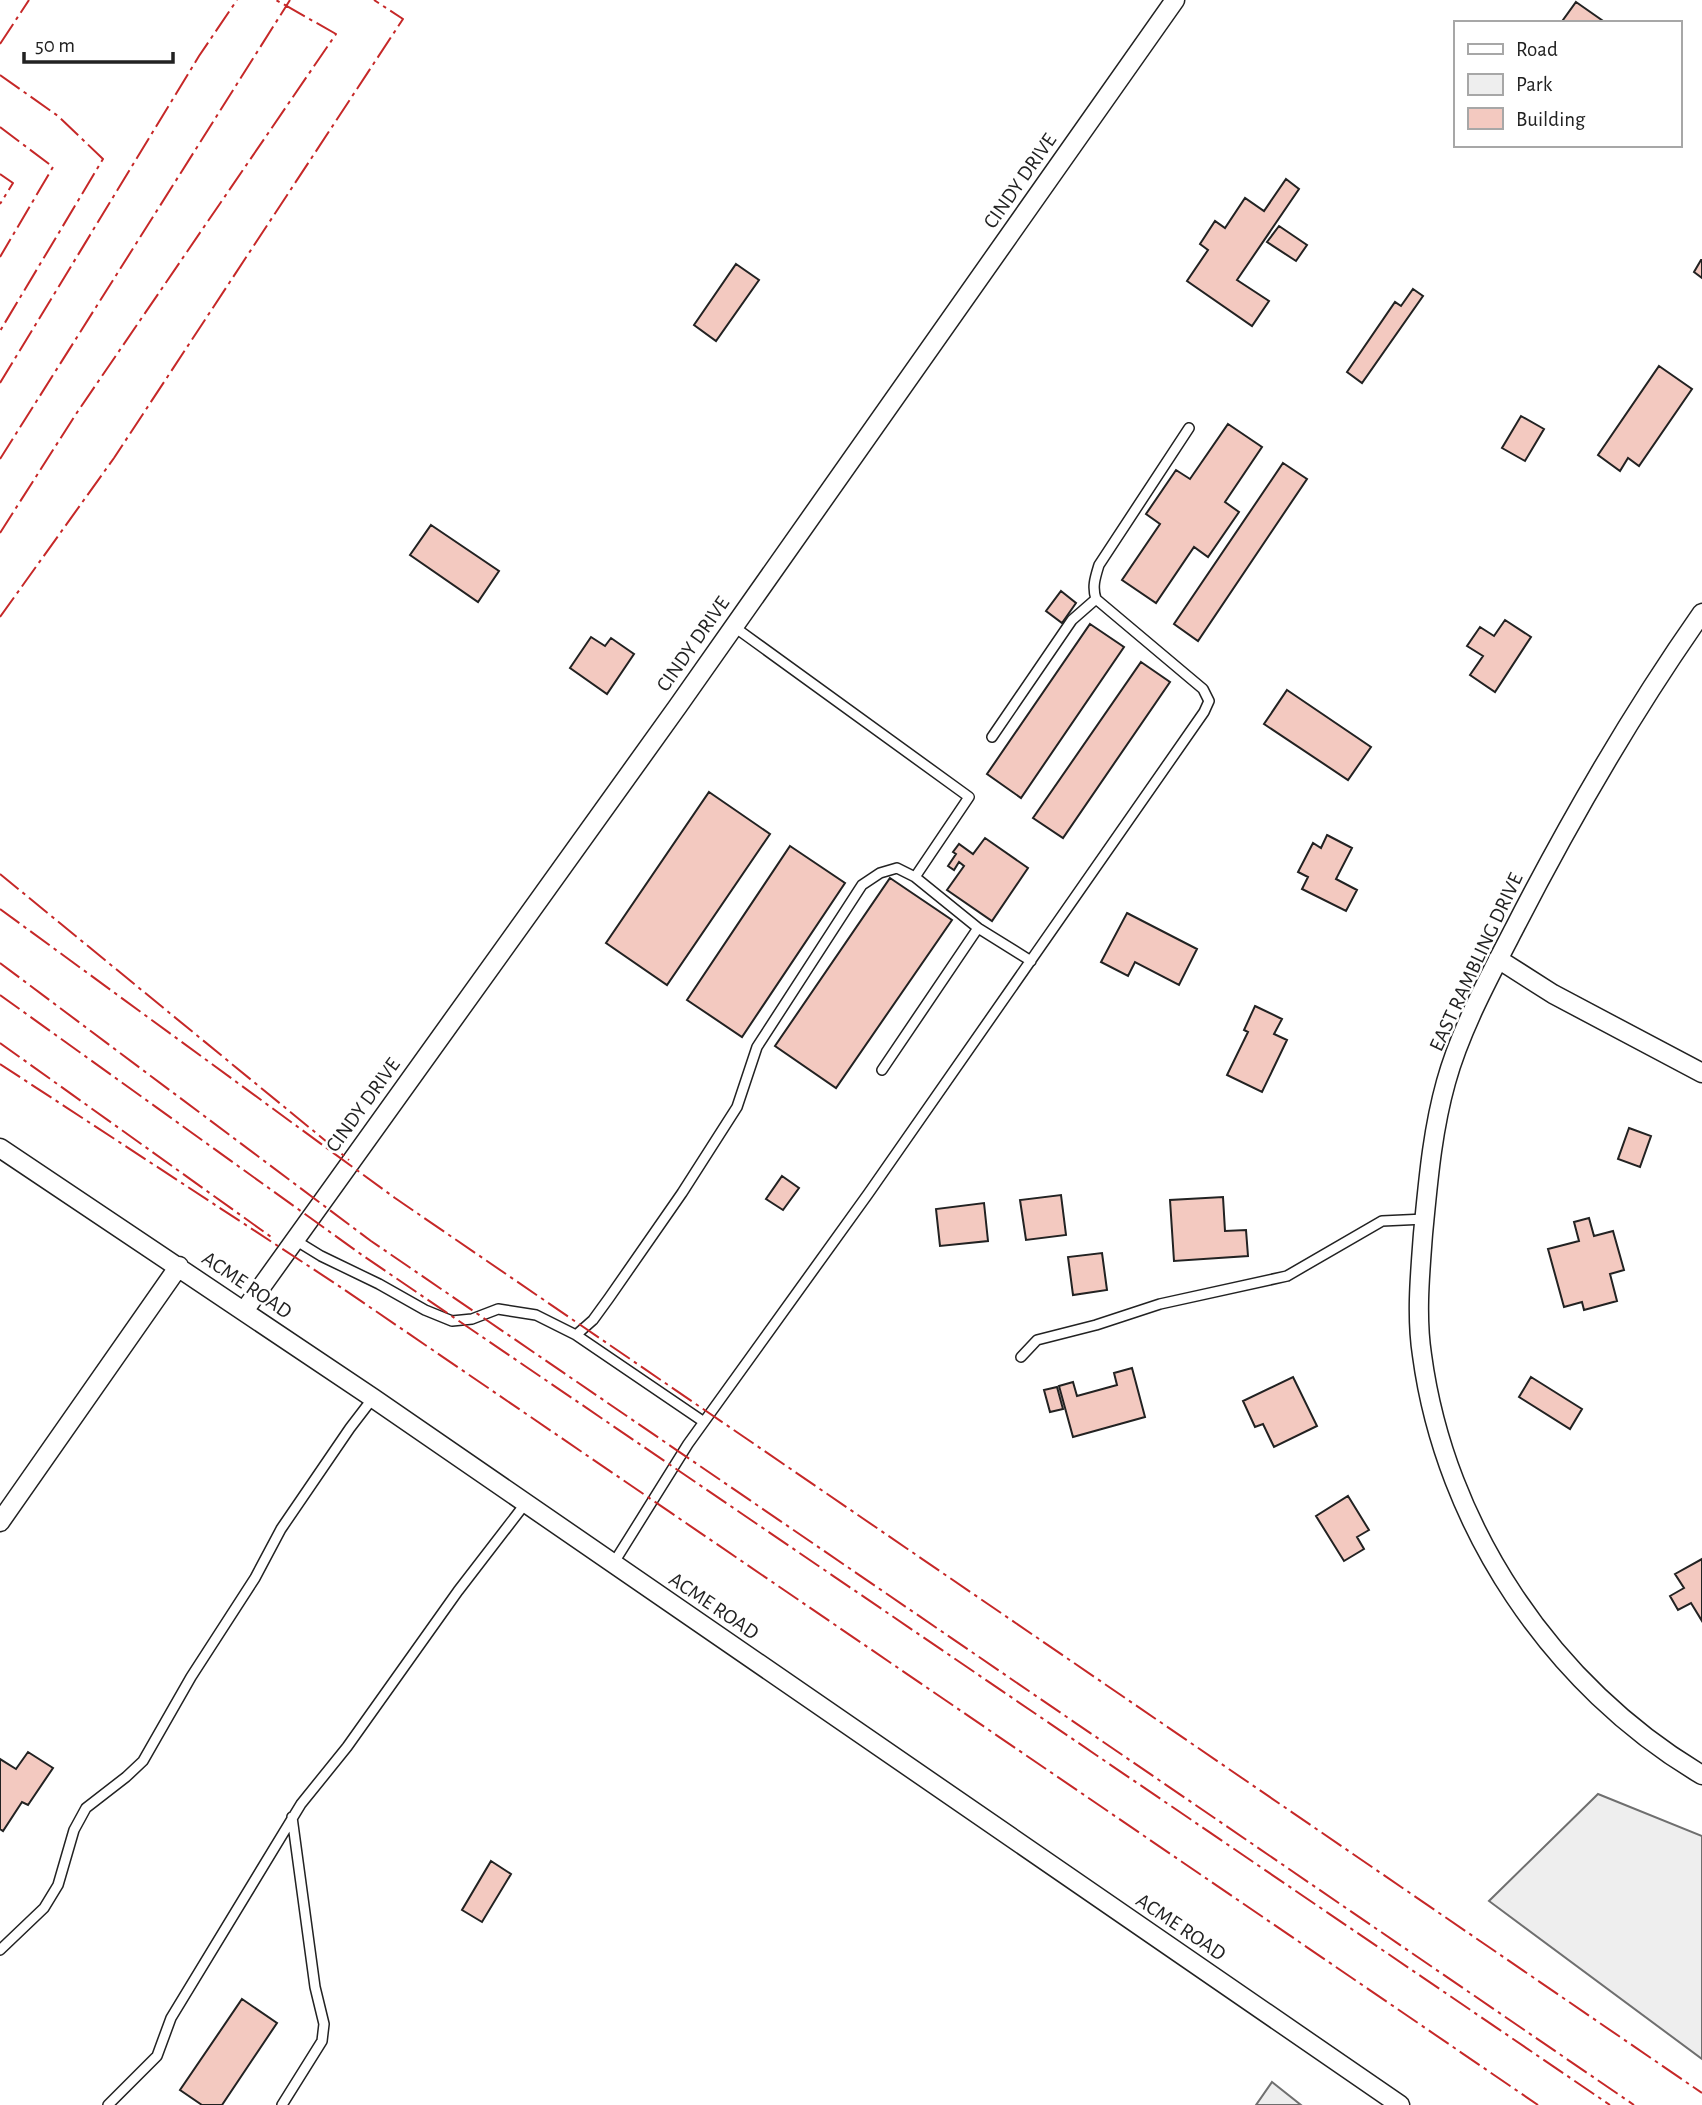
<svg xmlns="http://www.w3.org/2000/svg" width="1702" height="2105" font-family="'Alegreya Sans',sans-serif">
  <rect width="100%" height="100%" fill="#fff"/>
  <path fill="#eee" stroke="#6f6f6f" stroke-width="2" d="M 1598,1794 L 1702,1836 L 1702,2059 L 1489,1901 Z
    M 1272,2082 L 1301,2105 L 1256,2105 Z"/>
  <path fill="#f3c9c0" stroke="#222" stroke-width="2" d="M 1576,2 L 1606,23 L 1568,23 L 1563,20 Z
    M 1286,179 L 1299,189 L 1237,280 L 1269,301 L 1252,326 L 1187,281 L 1208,250 L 1200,244 L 1215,221 L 1225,228 L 1245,198 L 1264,211 Z
    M 1279,226 L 1307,245 L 1296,261 L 1267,242 Z
    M 1701,260 L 1702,260 L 1702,278 L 1694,272 Z
    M 736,264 L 759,280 L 716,341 L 694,325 Z
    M 1413,289 L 1423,296 L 1362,383 L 1347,372 L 1395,302 L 1401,306 Z
    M 1659,366 L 1692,389 L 1639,466 L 1628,458 L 1620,471 L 1598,455 Z
    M 1521,416 L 1544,429 L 1525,461 L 1502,448 Z
    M 1228,424 L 1262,447 L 1225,502 L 1239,512 L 1208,557 L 1194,547 L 1156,603 L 1122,580 L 1160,524 L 1146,514 L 1176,470 L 1190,479 Z
    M 1283,463 L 1307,479 L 1198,641 L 1174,624 Z
    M 431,525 L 499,571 L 478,602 L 410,555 Z
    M 1061,591 L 1076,603 L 1062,623 L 1046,611 Z
    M 1505,620 L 1531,637 L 1495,692 L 1470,675 L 1483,656 L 1467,646 L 1480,627 L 1494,636 Z
    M 1090,624 L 1124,647 L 1021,798 L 987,774 Z
    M 591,637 L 605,646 L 611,638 L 634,654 L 607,694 L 570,668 Z
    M 1141,662 L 1170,682 L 1063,838 L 1033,818 Z
    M 1287,690 L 1371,747 L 1348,780 L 1264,724 Z
    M 709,792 L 770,834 L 667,985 L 606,943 Z
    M 1327,835 L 1352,848 L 1336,879 L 1357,890 L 1346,911 L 1302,889 L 1308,877 L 1298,872 L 1313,843 L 1321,848 Z
    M 985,838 L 1028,868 L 992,921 L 947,890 L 964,866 L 959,862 L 954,870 L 948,866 L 956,854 L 953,852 L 959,844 L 973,854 Z
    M 790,846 L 845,883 L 742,1037 L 687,1000 Z
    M 890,878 L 952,920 L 836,1088 L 775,1046 Z
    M 1127,913 L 1197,949 L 1179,985 L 1135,962 L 1128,976 L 1101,962 Z
    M 1255,1006 L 1282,1019 L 1274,1034 L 1287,1040 L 1262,1092 L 1227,1075 L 1248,1032 L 1244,1030 Z
    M 1629,1128 L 1651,1136 L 1640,1167 L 1618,1159 Z
    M 782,1176 L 799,1188 L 783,1210 L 766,1199 Z
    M 1061,1195 L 1066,1235 L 1026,1240 L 1020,1200 Z
    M 1223,1197 L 1225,1231 L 1246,1230 L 1248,1256 L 1174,1261 L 1170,1200 Z
    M 984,1203 L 988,1241 L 940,1246 L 936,1209 Z
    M 1589,1218 L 1594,1236 L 1613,1231 L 1624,1270 L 1610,1274 L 1617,1301 L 1584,1310 L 1582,1302 L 1564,1307 L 1548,1249 L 1579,1241 L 1574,1222 Z
    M 1102,1253 L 1107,1290 L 1073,1295 L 1068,1257 Z
    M 1132,1368 L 1145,1417 L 1073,1437 L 1059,1386 L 1073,1382 L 1077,1396 L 1117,1385 L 1114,1373 Z
    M 1293,1377 L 1317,1426 L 1274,1447 L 1263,1424 L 1255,1427 L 1243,1401 Z
    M 1531,1377 L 1582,1409 L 1570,1429 L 1519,1397 Z
    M 1057,1387 L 1063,1409 L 1050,1412 L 1044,1390 Z
    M 1348,1496 L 1369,1530 L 1357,1537 L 1364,1549 L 1344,1561 L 1316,1516 Z
    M 1702,1559 L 1702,1621 L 1691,1603 L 1678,1610 L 1670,1596 L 1684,1588 L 1675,1574 Z
    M 28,1752 L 53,1768 L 28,1805 L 22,1802 L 3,1831 L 0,1829 L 0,1759 L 16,1769 Z
    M 491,1861 L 511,1874 L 482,1922 L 462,1910 Z
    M 242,1999 L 277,2023 L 222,2105 L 202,2105 L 180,2090 Z"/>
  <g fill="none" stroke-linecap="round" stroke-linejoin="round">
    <defs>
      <path id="service" d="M 733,626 L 969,797 L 915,877 L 978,928 L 882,1070
        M 992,737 L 1072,620 L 1096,599
        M 978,928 L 1031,961
        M 295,1240 L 321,1256 L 379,1284 L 425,1310 L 452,1321 L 472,1319 L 498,1309 L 536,1315 L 576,1335 L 704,1422
        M 576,1335 L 593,1320 L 609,1298 L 682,1193 L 737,1107 L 757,1047 L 862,885 L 880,873 L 897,868 L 915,877
        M 1021,1357 L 1037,1340 L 1096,1325 L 1160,1304 L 1287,1276 L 1382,1221 L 1425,1219
        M 613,1564 L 688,1444 L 868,1194 L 1204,712 L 1209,701 L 1203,689 L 1096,599 C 1092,587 1095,578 1099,565 L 1189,428
        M 0,1950 L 44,1908 L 58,1885 L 74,1830 L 86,1808 L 126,1777 L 143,1761 L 191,1677 L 255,1578 L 281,1529 L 350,1428 L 373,1398
        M 108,2105 L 157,2056 L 171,2018 L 301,1804 L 347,1747 L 458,1591 L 525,1504
        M 282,2105 L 322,2041 L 324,2024 L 315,1987 L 292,1817"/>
      <path id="minor" d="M 1702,613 C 1631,714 1570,820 1514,929 C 1489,977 1460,1031 1446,1082 C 1432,1132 1428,1183 1423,1234 C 1420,1274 1416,1316 1422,1355 C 1445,1527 1553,1687 1702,1775
        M 1498,959 L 1553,994 L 1702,1073
        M 0,1148 L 373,1398 L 1400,2105
        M 244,1311 L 678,706 L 1175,0
        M 0,1522 L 179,1266"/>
    </defs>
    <use href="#service" stroke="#222" stroke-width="12"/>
    <use href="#minor" stroke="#222" stroke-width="21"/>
    <use href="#service" stroke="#fff" stroke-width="9"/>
    <use href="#minor" stroke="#fff" stroke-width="18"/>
    <path stroke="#c62828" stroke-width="2" stroke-dasharray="24 5 3.5 5" stroke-linecap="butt" d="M 0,44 L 29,0
      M 0,75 L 58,116 L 103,159 L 0,331
      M 0,127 L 53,167 L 0,257
      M 0,174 L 13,183 L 0,204
      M 0,383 L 199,56 L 237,0
      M 0,459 L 290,0
      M 0,533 L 76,414 L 336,34 L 276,0
      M 0,617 L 114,458 L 403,19 L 374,0
      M 0,874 L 349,1160
      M 0,909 L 395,1198 L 1702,2093
      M 0,963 L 371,1241 L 1634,2105
      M 0,995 L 362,1255 L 1610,2105
      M 0,1043 L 274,1239
      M 0,1064 L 336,1284 L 1538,2105"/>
  </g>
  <g text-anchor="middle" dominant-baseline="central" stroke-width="5" stroke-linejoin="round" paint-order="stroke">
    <g font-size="21" fill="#222" stroke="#fff">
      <text transform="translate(1020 181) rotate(-55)">CINDY DRIVE</text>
      <text transform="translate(693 644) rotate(-55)">CINDY DRIVE</text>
      <text transform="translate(1476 962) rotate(-65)">EAST RAMBLING DRIVE</text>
      <text transform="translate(363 1105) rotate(-54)">CINDY DRIVE</text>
      <text transform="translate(247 1285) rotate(34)">ACME ROAD</text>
      <text transform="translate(714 1606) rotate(34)">ACME ROAD</text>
      <text transform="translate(1181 1927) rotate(34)">ACME ROAD</text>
    </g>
  </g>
  <rect x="1454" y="21" width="228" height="126" fill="#ffffff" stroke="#a7a7a7" stroke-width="2"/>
  <rect x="1468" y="44" width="35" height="10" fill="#ffffff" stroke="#a7a7a7" stroke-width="2"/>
  <text x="1516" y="56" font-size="21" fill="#222222">Road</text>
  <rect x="1468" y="74" width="35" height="21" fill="#eeeeee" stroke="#a7a7a7" stroke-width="2"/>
  <text x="1516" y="91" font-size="21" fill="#222222">Park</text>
  <rect x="1468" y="108" width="35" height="21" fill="#f3c9c0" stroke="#a7a7a7" stroke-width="2"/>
  <text x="1516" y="126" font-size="21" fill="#222222">Building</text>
  <path d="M24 52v10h149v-10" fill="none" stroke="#222222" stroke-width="3.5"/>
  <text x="35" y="52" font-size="21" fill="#222222" stroke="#ffffff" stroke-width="5" paint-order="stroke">50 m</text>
</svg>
